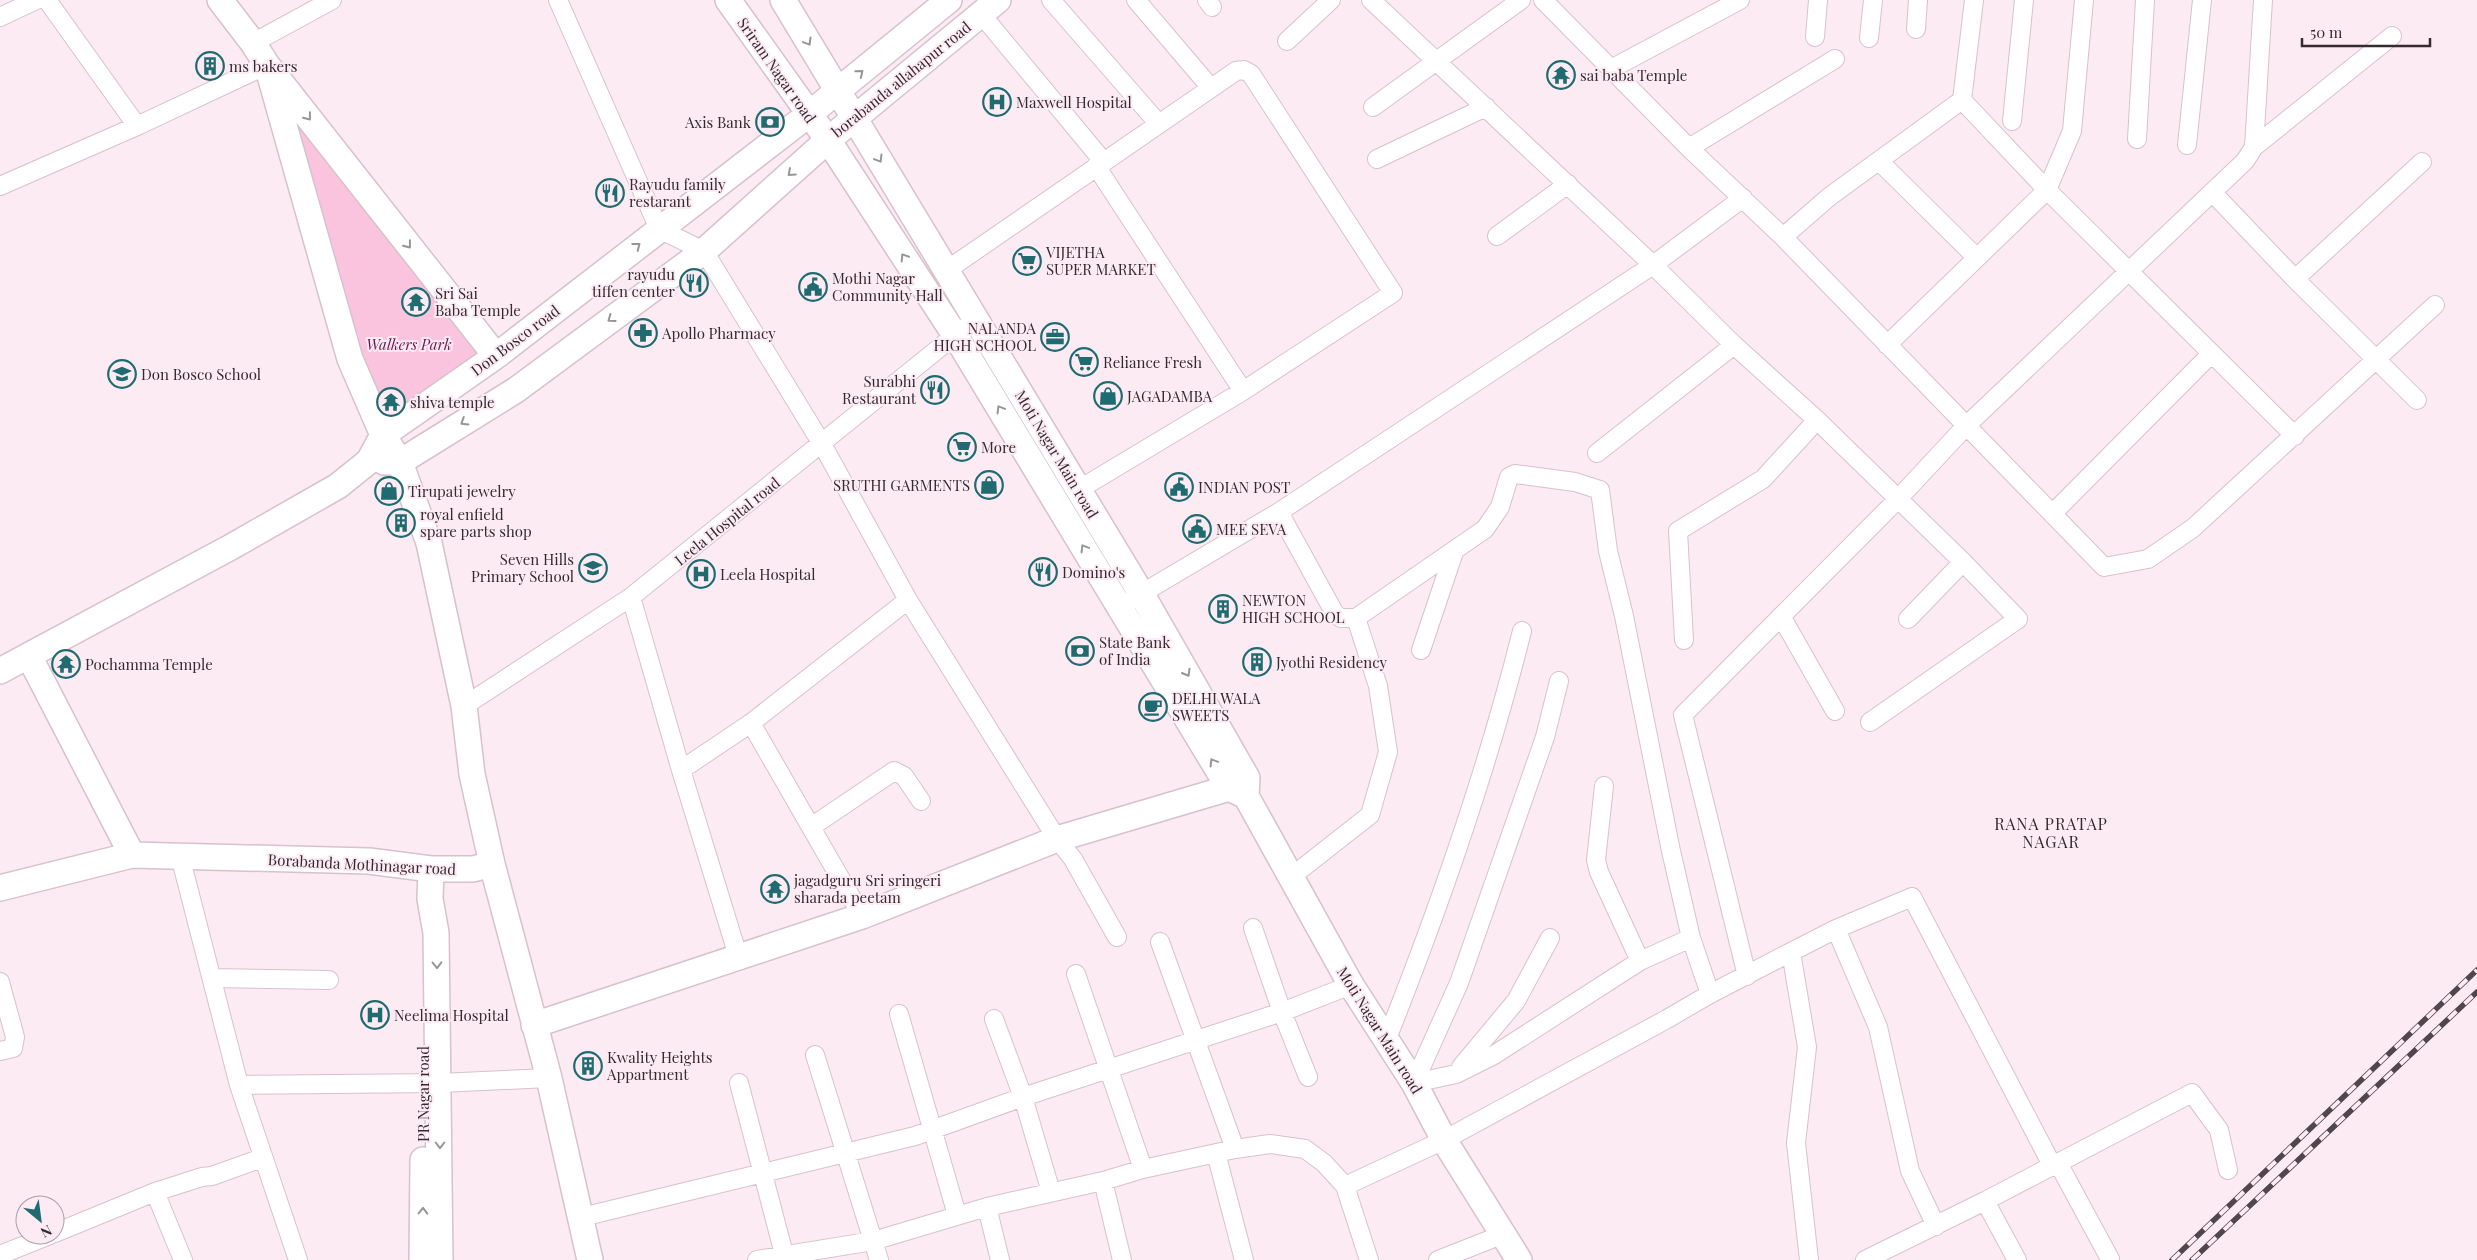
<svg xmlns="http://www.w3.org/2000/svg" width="2477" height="1260" font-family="'Playfair Display',serif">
  <rect width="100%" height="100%" fill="#fdebf4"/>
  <path fill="#fac4df" d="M 290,110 L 479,355 L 389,419 L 359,348 Z"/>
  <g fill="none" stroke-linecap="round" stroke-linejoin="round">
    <defs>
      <path id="street" d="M 47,0 L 137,126
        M 558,0 L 659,229 L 704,251 L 822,444 L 908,600 L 1057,839 L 1073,859 L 1117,937
        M 1051,0 L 1158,123
        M 1136,0 L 1211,88
        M 1207,0 L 1212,7
        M 1371,0 L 1653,265 L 1734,345 L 1817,420 L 1963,562 L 2018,619 L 1870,722
        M 1543,0 L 1689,148 L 1783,237 L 2104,567 L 2148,559 L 2193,528 L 2435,305
        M 981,14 L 1103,161
        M 0,17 L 36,0
        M 1916,29 L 1918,0
        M 1815,37 L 1818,0
        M 1869,38 L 1873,0
        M 1287,41 L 1331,0
        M 253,43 L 332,0
        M 1611,69 L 1740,0
        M 1962,100 L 2047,190 L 2295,436
        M 1373,107 L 1521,0
        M 2012,121 L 2024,0
        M 2137,139 L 2145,0
        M 2187,145 L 2202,0
        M 2254,147 L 2263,0
        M 1689,148 L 1835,59
        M 1377,159 L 1486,107
        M 1879,161 L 1977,258
        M 1096,166 L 1243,391
        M 0,186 L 137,126 L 267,65
        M 2212,192 L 2295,279 L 2417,400
        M 1497,236 L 1568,184
        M 1783,237 L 1829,197 L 1962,100 L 1974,0
        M 947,270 L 1236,71 L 1244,70 L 1251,74 L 1393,293 L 1243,391 L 1078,490
        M 2295,279 L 2422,162
        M 1887,345 L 2047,190 L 2072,131 L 2084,0
        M 1597,453 L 1734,345
        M 1279,512 L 1335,614 L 1341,618 L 1356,618 L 1485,529 L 1500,507 L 1509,477 L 1515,474 L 1575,482 L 1600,490 L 1608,551 L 1624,616 L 1671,851 L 1691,938 L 1710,994
        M 2052,514 L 2211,354
        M 631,597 L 681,770 L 751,723
        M 1119,607 L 1279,512 L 1653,265 L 1743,198
        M 1781,616 L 1835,711
        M 1908,619 L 1963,562
        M 1684,640 L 1678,531 L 1763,479 L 1817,420
        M 1421,650 L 1454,552
        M 464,706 L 631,597 L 964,328
        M 681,770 L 738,956
        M 1604,786 L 1596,860 L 1599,872 L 1640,961 L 1691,938
        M 811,827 L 894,771 L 904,776 L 921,801
        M 180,856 L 239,1085 L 298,1260
        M 1291,877 L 1370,815 L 1388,752 L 1378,686 L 1356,618
        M 862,916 L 751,723 L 908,600
        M 1253,928 L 1282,1012 L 1308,1077
        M 1836,929 L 1878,1027 L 1910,1171 L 1936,1226
        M 1160,942 L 1235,1149
        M 1791,952 L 1836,929 L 1912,897 L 2053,1167
        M 1076,974 L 1143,1169
        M 1747,976 L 1683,715 L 1897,500 L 1966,426 L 2245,161 L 2254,147 L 2392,36
        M 212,978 L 329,980
        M 0,982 L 15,1037 L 13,1048 L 0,1051
        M 899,1014 L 957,1215
        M 994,1019 L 1023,1097 L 1051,1192
        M 1386,1041 C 1440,906 1487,771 1522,631
        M 815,1055 L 879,1260
        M 1461,1067 L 1516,1001 L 1550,938
        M 739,1083 L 784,1254
        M 1414,1083 L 1459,983 L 1545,737 L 1559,681
        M 1414,1083 L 1456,1074 L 1494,1055 L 1640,961
        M 239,1085 L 440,1083 L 549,1078
        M 1216,1153 L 1244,1260
        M 2058,1163 L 2110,1259
        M 1103,1181 L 1122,1260
        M 1345,1186 L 1369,1260
        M 155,1192 L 183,1260
        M 1985,1201 L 2017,1260
        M 987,1207 L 1000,1260
        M 582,1217 L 915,1136 L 1023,1097 L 1282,1012 L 1351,985
        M 55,1233 L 155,1192 L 202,1177 L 212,1176 L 262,1158
        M 0,1255 L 50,1235
        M 757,1260 L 873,1241 L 987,1207 L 1103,1181 L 1143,1169 L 1235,1149 L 1270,1144 L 1305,1149 L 1324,1163 L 1345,1186 L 1444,1140 L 1667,1019 L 1710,994 L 1791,952 L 1807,1047 L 1796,1143 L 1809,1260
        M 1438,1260 L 1504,1234
        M 1865,1260 L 1985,1201 L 2192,1093 L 2219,1130 L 2228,1170"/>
      <path id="secondary" d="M 220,0 L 253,43 L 267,65 L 496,356
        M 728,0 L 828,140 L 955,335 L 1229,788 L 1246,796
        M 783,0 L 1141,593 L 1247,778 L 1246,796 L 1351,985 L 1414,1083 L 1444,1140 L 1519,1260
        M 267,65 L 350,359 L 383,435 L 400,462 L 429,543 L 464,706 L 472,774 L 492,864 L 549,1078 L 590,1260
        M 384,462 L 400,462 L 516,390 L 704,251 L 828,140 L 998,0
        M 29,656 L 132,855
        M 0,671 L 231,547 L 338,486 L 369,461 L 383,435 L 496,356 L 808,115 L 949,0
        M 431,869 L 430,899 L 436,933 L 440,1260
        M 0,888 L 132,855 L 369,861 L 431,869 L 473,869 L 492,864
        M 534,1025 L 862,916 L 1057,839 L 1229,788 L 1243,780
        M 422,1260 L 423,1160"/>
    </defs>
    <use href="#street" stroke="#d7c1cc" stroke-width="20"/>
    <use href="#secondary" stroke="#d7c1cc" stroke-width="28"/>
    <use href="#street" stroke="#fff" stroke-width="18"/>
    <use href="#secondary" stroke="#fff" stroke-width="25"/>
    <defs>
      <path id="rail" d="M 2172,1260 L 2477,970
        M 2192,1260 L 2477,992"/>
    </defs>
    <use href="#rail" stroke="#50464b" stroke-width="5.5"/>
    <use href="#rail" stroke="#fdebf4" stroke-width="4" stroke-dasharray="11" stroke-linecap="butt"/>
  </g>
  <defs><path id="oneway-chevron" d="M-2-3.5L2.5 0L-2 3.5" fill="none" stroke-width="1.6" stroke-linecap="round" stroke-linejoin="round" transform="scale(1.25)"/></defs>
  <g stroke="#999597">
    <use href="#oneway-chevron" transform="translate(808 42) rotate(59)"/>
    <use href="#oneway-chevron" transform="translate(860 73) rotate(-39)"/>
    <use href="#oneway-chevron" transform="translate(308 117) rotate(52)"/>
    <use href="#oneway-chevron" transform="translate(879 159) rotate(59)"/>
    <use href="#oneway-chevron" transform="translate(791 173) rotate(138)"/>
    <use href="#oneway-chevron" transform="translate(408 245) rotate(52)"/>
    <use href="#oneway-chevron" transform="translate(637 246) rotate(-38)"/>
    <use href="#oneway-chevron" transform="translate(904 257) rotate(-123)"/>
    <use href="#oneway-chevron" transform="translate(611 319) rotate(144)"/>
    <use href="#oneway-chevron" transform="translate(1000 409) rotate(-121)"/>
    <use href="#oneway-chevron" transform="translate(464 422) rotate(148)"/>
    <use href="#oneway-chevron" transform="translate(1084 548) rotate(-121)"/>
    <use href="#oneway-chevron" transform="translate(1187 673) rotate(60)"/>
    <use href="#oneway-chevron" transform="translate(1213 762) rotate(-121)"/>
    <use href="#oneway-chevron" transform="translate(437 965) rotate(89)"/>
    <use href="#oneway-chevron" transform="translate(440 1145) rotate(90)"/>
    <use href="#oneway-chevron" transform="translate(423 1211) rotate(-89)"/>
  </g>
  <defs>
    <symbol id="building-ring" viewBox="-11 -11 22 22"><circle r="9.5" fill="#fdebf4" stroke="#1f6b70" stroke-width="1.5"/><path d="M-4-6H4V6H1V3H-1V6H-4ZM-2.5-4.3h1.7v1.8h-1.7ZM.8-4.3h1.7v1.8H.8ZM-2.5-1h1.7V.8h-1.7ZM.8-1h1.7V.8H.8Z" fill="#1f6b70"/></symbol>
    <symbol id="temple-ring" viewBox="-11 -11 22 22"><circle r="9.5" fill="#fdebf4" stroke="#1f6b70" stroke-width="1.5"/><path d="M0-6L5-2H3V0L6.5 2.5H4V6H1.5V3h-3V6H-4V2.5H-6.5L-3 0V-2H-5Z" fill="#1f6b70"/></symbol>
    <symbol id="hospital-ring" viewBox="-11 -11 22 22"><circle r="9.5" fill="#fdebf4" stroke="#1f6b70" stroke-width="1.5"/><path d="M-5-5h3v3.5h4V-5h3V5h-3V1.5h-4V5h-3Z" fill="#1f6b70"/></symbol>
    <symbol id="bank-ring" viewBox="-11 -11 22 22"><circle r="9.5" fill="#fdebf4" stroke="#1f6b70" stroke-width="1.5"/><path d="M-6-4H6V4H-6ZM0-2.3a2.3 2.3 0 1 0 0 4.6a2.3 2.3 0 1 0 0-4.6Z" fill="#1f6b70"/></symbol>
    <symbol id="restaurant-ring" viewBox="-11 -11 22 22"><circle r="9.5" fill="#fdebf4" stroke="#1f6b70" stroke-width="1.5"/><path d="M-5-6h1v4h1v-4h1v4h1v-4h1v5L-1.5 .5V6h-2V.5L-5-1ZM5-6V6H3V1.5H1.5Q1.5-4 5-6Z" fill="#1f6b70"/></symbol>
    <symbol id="supermarket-ring" viewBox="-11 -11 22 22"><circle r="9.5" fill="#fdebf4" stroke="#1f6b70" stroke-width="1.5"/><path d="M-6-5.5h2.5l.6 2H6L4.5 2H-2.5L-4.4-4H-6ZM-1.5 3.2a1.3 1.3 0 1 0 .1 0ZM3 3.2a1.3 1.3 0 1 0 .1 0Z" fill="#1f6b70"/></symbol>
    <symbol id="civic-ring" viewBox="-11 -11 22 22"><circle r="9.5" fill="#fdebf4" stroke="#1f6b70" stroke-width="1.5"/><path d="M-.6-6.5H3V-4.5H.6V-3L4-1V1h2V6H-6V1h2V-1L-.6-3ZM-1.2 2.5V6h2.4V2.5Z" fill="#1f6b70"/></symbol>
    <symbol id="pharmacy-ring" viewBox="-11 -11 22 22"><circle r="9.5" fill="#fdebf4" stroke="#1f6b70" stroke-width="1.5"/><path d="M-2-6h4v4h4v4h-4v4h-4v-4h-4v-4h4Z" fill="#1f6b70"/></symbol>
    <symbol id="office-ring" viewBox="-11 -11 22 22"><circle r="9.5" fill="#fdebf4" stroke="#1f6b70" stroke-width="1.5"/><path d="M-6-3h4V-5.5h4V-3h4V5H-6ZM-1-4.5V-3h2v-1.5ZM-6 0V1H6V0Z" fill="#1f6b70"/></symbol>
    <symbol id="school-ring" viewBox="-11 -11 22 22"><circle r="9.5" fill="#fdebf4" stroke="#1f6b70" stroke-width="1.5"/><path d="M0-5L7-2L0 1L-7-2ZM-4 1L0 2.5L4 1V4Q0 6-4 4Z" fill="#1f6b70"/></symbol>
    <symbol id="shop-ring" viewBox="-11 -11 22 22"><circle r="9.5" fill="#fdebf4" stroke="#1f6b70" stroke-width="1.5"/><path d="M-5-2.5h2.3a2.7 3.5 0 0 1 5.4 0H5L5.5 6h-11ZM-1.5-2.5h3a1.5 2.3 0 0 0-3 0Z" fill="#1f6b70"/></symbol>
    <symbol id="cafe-ring" viewBox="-11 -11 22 22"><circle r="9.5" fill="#fdebf4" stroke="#1f6b70" stroke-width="1.5"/><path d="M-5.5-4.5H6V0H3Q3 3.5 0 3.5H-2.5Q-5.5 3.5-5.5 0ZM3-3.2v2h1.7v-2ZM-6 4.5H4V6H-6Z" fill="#1f6b70"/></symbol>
  </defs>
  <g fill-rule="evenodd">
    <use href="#building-ring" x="194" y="50" width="32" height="32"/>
    <use href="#temple-ring" x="1545" y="59" width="32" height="32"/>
    <use href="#hospital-ring" x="981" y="86" width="32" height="32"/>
    <use href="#bank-ring" x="754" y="106" width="32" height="32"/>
    <use href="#restaurant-ring" x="594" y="177" width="32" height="32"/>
    <use href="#supermarket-ring" x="1011" y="245" width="32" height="32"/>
    <use href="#restaurant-ring" x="678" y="267" width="32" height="32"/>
    <use href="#civic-ring" x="797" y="271" width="32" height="32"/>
    <use href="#temple-ring" x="400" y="286" width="32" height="32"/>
    <use href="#pharmacy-ring" x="627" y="317" width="32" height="32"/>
    <use href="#office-ring" x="1039" y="321" width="32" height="32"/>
    <use href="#supermarket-ring" x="1068" y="346" width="32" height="32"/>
    <use href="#school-ring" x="106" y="358" width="32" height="32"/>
    <use href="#restaurant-ring" x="919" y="374" width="32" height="32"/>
    <use href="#shop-ring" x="1092" y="380" width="32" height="32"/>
    <use href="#temple-ring" x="375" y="386" width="32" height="32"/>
    <use href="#supermarket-ring" x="946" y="431" width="32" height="32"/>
    <use href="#shop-ring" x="973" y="469" width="32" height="32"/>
    <use href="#civic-ring" x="1163" y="471" width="32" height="32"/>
    <use href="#shop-ring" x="373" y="475" width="32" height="32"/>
    <use href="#building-ring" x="385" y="507" width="32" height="32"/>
    <use href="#civic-ring" x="1181" y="513" width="32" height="32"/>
    <use href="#school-ring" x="577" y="552" width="32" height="32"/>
    <use href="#restaurant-ring" x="1027" y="556" width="32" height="32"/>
    <use href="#hospital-ring" x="685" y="558" width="32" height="32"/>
    <use href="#building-ring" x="1207" y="593" width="32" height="32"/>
    <use href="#bank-ring" x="1064" y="635" width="32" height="32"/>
    <use href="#building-ring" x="1241" y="646" width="32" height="32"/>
    <use href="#temple-ring" x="50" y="648" width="32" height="32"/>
    <use href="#cafe-ring" x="1137" y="691" width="32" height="32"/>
    <use href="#temple-ring" x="759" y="873" width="32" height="32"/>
    <use href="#hospital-ring" x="359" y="999" width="32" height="32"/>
    <use href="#building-ring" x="572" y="1050" width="32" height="32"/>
  </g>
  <g text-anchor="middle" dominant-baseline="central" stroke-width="4" stroke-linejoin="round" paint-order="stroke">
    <g font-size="15" fill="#332b2f" stroke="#fdebf4" text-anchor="start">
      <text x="229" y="66">ms bakers</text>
      <text x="1580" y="75">sai baba Temple</text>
      <text x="1016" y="102">Maxwell Hospital</text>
      <text x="751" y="122" text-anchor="end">Axis Bank</text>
      <text x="629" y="184">Rayudu family<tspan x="629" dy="17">restarant</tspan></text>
      <text x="1046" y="252">VIJETHA<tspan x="1046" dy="17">SUPER MARKET</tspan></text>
      <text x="675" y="274" text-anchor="end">rayudu<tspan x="675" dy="17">tiffen center</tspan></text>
      <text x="832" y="278">Mothi Nagar<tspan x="832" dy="17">Community Hall</tspan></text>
      <text x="435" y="293">Sri Sai<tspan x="435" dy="17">Baba Temple</tspan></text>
      <text x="1036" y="328" text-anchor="end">NALANDA<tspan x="1036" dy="17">HIGH SCHOOL</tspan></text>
      <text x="662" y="333">Apollo Pharmacy</text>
      <text x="1103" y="362">Reliance Fresh</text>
      <text x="141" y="374">Don Bosco School</text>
      <text x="916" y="381" text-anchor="end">Surabhi<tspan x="916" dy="17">Restaurant</tspan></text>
      <text x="1127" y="396">JAGADAMBA</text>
      <text x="410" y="402">shiva temple</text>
      <text x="981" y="447">More</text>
      <text x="970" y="485" text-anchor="end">SRUTHI GARMENTS</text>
      <text x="1198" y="487">INDIAN POST</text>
      <text x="408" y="491">Tirupati jewelry</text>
      <text x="420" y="514">royal enfield<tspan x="420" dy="17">spare parts shop</tspan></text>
      <text x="1216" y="529">MEE SEVA</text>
      <text x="574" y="559" text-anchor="end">Seven Hills<tspan x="574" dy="17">Primary School</tspan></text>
      <text x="1062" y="572">Domino's</text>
      <text x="720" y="574">Leela Hospital</text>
      <text x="1242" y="600">NEWTON<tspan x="1242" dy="17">HIGH SCHOOL</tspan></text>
      <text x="1099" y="642">State Bank<tspan x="1099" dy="17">of India</tspan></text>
      <text x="1276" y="662">Jyothi Residency</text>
      <text x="85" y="664">Pochamma Temple</text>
      <text x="1172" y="698">DELHI WALA<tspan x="1172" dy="17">SWEETS</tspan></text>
      <text x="794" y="880">jagadguru Sri sringeri<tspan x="794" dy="17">sharada peetam</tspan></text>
      <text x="394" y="1015">Neelima Hospital</text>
      <text x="607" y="1057">Kwality Heights<tspan x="607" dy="17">Appartment</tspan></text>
    </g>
    <g font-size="15" fill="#332b2f" stroke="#fdebf4">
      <text transform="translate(777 70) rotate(55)">Sriram Nagar road</text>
      <text transform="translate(901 79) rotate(-39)">borabanda allahapur road</text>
      <text transform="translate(515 340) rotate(-37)">Don Bosco road</text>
      <text transform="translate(1057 454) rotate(59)">Moti Nagar Main road</text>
      <text transform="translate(727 521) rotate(-39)">Leela Hospital road</text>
      <text transform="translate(362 864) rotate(3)">Borabanda Mothinagar road</text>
      <text transform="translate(1380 1030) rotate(58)">Moti Nagar Main road</text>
      <text transform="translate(423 1094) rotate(-90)">PR Nagar road</text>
    </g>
    <g font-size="15" font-style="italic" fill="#701750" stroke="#fdebf4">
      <text x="409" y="344">Walkers Park</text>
    </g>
    <g font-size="16" letter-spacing="1" fill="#332b2f" stroke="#fdebf4">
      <text x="2051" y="823">RANA PRATAP<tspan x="2051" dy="18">NAGAR</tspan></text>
    </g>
  </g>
  <g transform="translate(40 1220) rotate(151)"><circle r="24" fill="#fdebf4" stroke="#ac9ea5"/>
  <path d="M0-4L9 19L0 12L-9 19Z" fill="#1f6b70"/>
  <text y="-8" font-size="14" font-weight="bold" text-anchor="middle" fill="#332b2f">N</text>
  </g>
  <path d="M2302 38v8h128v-8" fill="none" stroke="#332b2f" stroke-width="2.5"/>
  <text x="2310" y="38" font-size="15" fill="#332b2f" stroke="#fdebf4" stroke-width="4" paint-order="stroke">50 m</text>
</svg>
